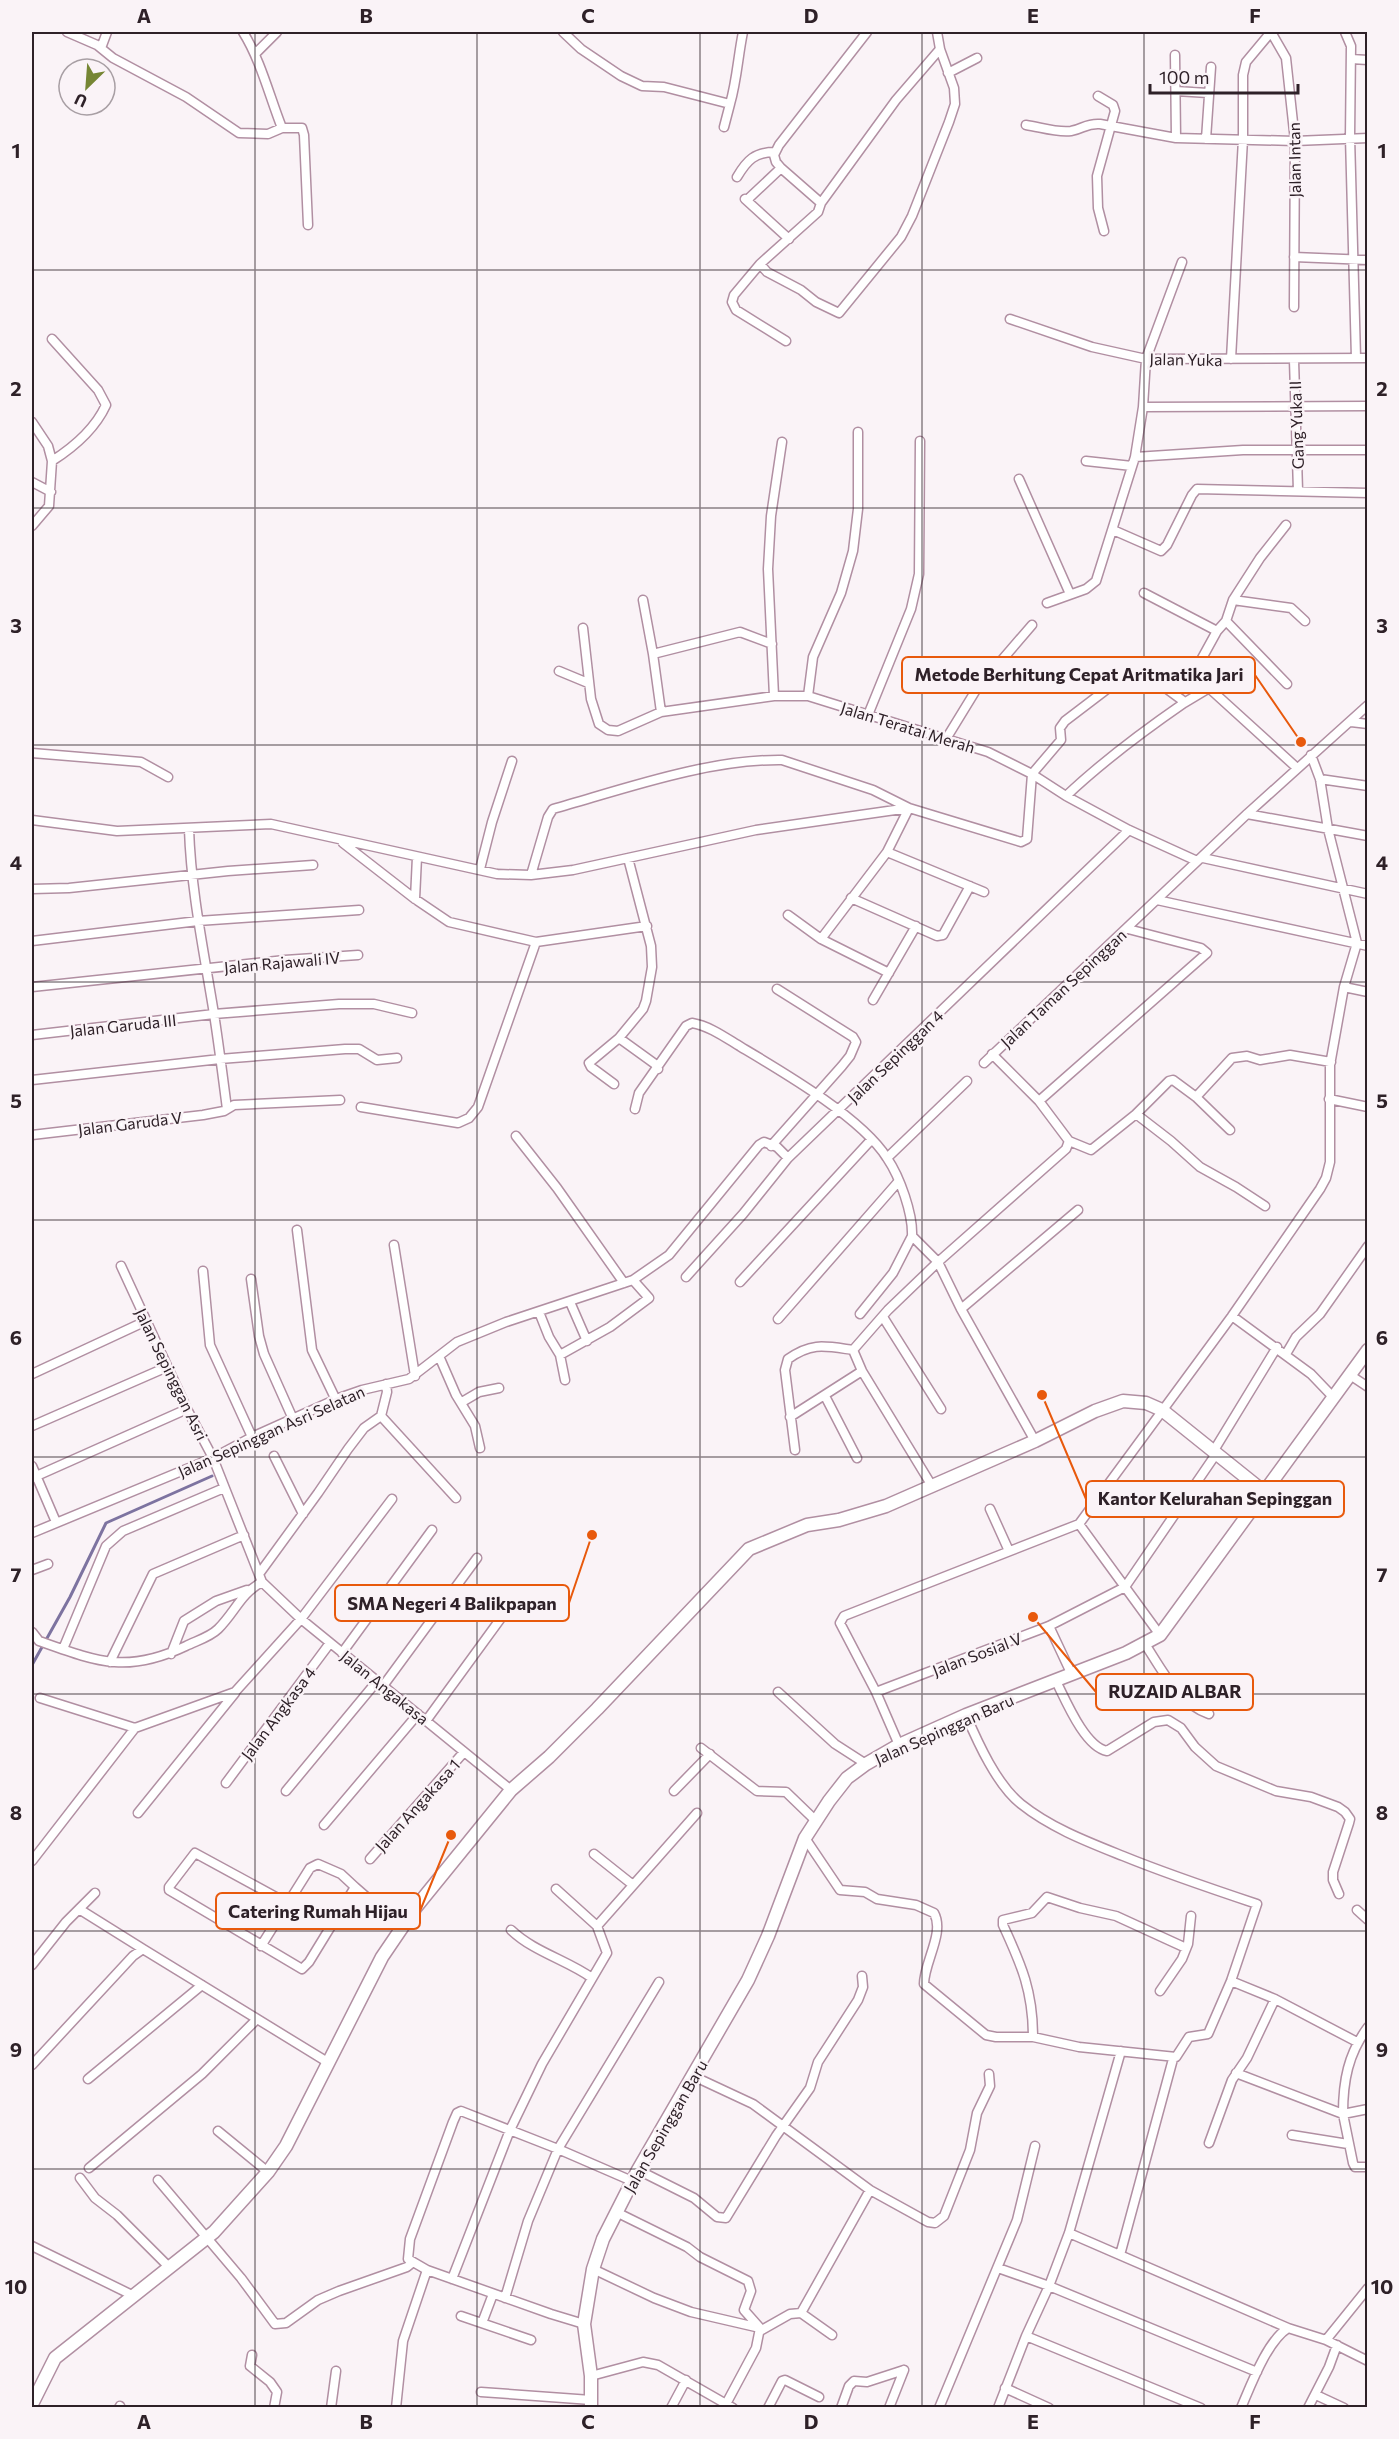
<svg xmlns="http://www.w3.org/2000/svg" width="1399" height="2439" font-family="Commissioner,sans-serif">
  <rect width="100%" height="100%" fill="#faf3f7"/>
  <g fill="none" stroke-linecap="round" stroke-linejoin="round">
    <path stroke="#7d73a0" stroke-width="3" d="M 32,1665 L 70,1597 L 106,1523 L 212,1476"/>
    <defs>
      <path id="street" d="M 67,32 L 97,45 L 113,58 L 186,97 L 239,133 L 268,134 L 282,128 L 302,128 L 304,135 L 308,225
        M 243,32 C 261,61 269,95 282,128
        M 563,32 L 581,49 L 621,76 L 642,86 L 664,87 L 730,104 C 737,80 738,56 743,32
        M 937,32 L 940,49
        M 1271,32 L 1286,58 L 1295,141 L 1294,307
        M 1345,32 L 1351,46 L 1350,137 L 1356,358
        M 101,48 L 107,32
        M 940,49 L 954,88 L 955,104 L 949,122 L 912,216 L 901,237 L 839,313 L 816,302 L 801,290 L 767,272 L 760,264 L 818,212 L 821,203 L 896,100 Z
        M 256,53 L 277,32
        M 1175,55 L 1176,138
        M 1351,59 L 1368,60
        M 948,73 L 977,58
        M 1176,91 L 1208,93
        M 1098,96 L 1113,105 L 1115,111 L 1097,176 L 1098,208 L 1104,231
        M 1026,125 C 1040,127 1057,133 1071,131 C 1083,129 1086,123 1100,124 L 1176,138 L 1295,141 L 1368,138
        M 724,127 L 730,104
        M 1206,139 L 1211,67
        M 781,168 L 821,203
        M 737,177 C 747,160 755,152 775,152
        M 745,199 L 789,239
        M 747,200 L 781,168 L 776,162 L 774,155 L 779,145 L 867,32
        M 1294,257 L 1368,260
        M 760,264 L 734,295 L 732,302 L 736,310 L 786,341
        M 1010,319 L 1092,347 L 1146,359 L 1368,358
        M 52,339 L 98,390 L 106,405 C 95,429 74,447 52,461
        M 1231,359 L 1243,139 L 1243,75 L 1246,62 L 1271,32
        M 1294,360 L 1298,491
        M 1143,407 L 1368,406
        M 32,422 L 48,446 L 52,461 L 49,506 L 32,526
        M 1135,457 L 1243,450 L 1368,450
        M 1086,461 L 1132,466
        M 1019,479 L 1070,594
        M 32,482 L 51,492
        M 1113,530 L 1161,551 L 1167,545 L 1192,495 L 1197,489 L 1368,493
        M 1144,593 L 1217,631
        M 643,600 L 653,654 L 661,712
        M 1233,600 L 1291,608 L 1305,621
        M 1047,603 L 1086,589 L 1096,581 L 1135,457 L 1143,407 L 1146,359 L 1182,262
        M 1226,621 L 1287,684
        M 583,628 L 591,699 L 599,724 L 608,730 L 618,731 L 661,712 L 774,696 L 808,696 L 988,752 L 1032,774 L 1066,796 L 1129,830 L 1197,861
        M 653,654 L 740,632 L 772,644
        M 559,671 L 588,683
        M 1209,688 L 1194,675 L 1195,671 L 1217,631 L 1226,621 L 1233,600 L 1260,558 L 1286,525
        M 774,696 L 768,569 L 771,516 L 782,442
        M 808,696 L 813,657 L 841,593 L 853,551 L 858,509 L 858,432
        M 1184,703 L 1209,688 L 1297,768
        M 868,715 L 911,609 L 919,574 L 920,441
        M 1351,722 L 1368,724
        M 946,739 L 976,690 L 1032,625
        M 32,753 L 141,762 L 168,777
        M 1320,779 L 1368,786
        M 1247,814 L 1368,836
        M 32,820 L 117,831 L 271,824 L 497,874 L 531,875 L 573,870 L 756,830 L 909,808 L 1021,842 L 1027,839 L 1032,774 L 1061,740 L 1060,728 L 1065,721 L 1132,670 L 1144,672 L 1182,700 L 1184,703 C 1142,732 1103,761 1066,796
        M 189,829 C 191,891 204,952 214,1014 C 219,1046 223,1078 227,1109
        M 343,843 L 415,899 L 449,922 L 536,942
        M 887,852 L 984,892
        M 1203,858 L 1368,894
        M 480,869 L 492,822 L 512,761
        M 531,875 L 548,817 L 553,809 C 624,789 708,759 782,760 L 873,790 L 909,808 L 887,852 L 821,939
        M 32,889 L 69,888 L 228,871 L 313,865
        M 851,898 L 937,936 L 943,935 L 970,886
        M 415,899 L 417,857
        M 1157,900 L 1368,946
        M 788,915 L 821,939 L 889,973
        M 32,941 L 198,921 L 359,910
        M 32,987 L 285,960 L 358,955
        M 1344,987 L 1368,992
        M 873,1000 L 916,926
        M 32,1035 L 214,1014 L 339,1004 L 374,1004 L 412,1013
        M 619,1038 L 655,1064 L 658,1069
        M 992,1054 L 1039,1101 L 1069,1141 L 1066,1149 L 938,1262 L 961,1309 L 1035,1441
        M 984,1063 L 1247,814 L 1368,705
        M 32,1080 L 220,1059 L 345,1049 L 359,1049 L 377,1060 L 397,1058
        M 614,1084 L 591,1067 L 589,1063 L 619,1038 L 643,1009 L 646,1001 L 652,967 L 651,946 L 628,858
        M 1196,1097 L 1232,1058 L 1247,1056 L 1260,1060 L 1290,1055 L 1331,1062
        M 1329,1099 L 1368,1107
        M 1039,1101 L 1207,953 L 1201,948 L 1128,929
        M 361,1107 L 458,1123 L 469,1118 L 478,1107 L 536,942 L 647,926
        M 635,1109 L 639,1093 L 686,1026 L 692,1023 C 710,1026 726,1038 741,1047 C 783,1072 862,1118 887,1158 C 900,1177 913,1214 912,1236 L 938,1262 L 888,1310 L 853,1350 C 825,1346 812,1342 788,1359 L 785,1370 L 795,1450
        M 1136,1114 L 1169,1081 L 1173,1080 L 1196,1097 L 1230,1130
        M 32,1135 L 203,1115 L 224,1111 L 234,1105 L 340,1100
        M 516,1136 L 557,1188 L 624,1283
        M 1069,1141 L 1091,1150 L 1136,1114 L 1171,1141 L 1200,1167 L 1236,1187 L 1265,1206
        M 771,1146 L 842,1066 L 850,1056 L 856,1042 L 853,1037 L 777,989
        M 887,1158 L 967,1081
        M 297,1230 L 312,1350 L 336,1400
        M 394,1245 L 415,1376
        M 121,1266 L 187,1409 L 213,1458 L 262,1582 L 301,1619 L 511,1790
        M 203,1271 L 210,1345 L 252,1437
        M 686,1277 L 743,1214 L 788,1158 L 1129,830
        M 251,1279 L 259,1336 L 264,1354 L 293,1419
        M 740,1282 L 871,1140
        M 570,1302 L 587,1341
        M 961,1309 L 1078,1210
        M 539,1312 L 549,1337 L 560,1355 L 565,1380
        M 860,1314 L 893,1273 L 912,1236
        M 1232,1316 L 1320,1189 L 1326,1178 L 1330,1162 L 1330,1065 L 1344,987 L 1357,943 L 1328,829 L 1320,779 L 1311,755
        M 883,1317 L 941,1409
        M 778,1319 L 898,1182
        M 853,1350 L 862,1371 L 932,1486
        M 1286,1354 L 1296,1337 L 1320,1314 L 1368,1246
        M 560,1355 L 610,1327 L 649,1298 L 633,1280
        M 439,1356 L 456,1395 L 475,1426 L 480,1448
        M 32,1374 L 146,1321
        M 1350,1375 L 1368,1387
        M 825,1396 L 857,1458
        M 462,1402 L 479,1392 L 499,1388
        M 381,1416 L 456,1498
        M 790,1417 L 862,1371
        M 32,1426 L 167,1367
        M 1213,1452 L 1277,1347
        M 274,1456 L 303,1514
        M 32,1466 L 56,1522
        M 32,1478 L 187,1409
        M 990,1509 L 1009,1551
        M 1079,1524 L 1160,1635
        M 32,1533 L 213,1458 L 252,1437 L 339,1398 L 362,1390 L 409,1379 L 457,1342 L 506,1322 L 633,1280 L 669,1255 L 759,1145 L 764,1142 L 777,1147 L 788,1158
        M 32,1570 L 48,1564
        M 259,1574 L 318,1493 L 348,1449 L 364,1428 L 381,1416 L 387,1392 L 386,1384
        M 1049,1626 L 1072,1675
        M 32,1632 L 39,1641 C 98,1662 127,1674 186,1646 C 196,1641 210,1637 218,1629 C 236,1611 240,1594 262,1582
        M 1145,1644 C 1162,1670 1178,1703 1209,1714
        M 63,1649 L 106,1546 L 123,1531 L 224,1488
        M 342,1653 L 432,1530
        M 171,1654 L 184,1621 L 216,1601 L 247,1590
        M 110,1662 L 153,1574 L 244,1535
        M 1056,1681 C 1066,1701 1085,1747 1107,1751 L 1154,1722 L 1168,1720 L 1181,1728 L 1195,1747 L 1216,1766 L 1276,1791 L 1311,1797 L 1338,1807 L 1345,1812 L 1350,1819 L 1349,1823 L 1333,1872 L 1333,1880 L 1339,1894
        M 383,1686 L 477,1558
        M 778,1692 L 835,1744 L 866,1764
        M 876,1692 L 1049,1626 L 1125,1587 L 1216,1454
        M 40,1698 L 135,1728 L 235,1692 L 301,1619 L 392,1499
        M 426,1721 L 512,1603
        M 899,1745 L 876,1692 L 840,1623 L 844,1616 L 1079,1524 L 1232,1316 L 1311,1374 L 1333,1397
        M 701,1748 L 757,1791 L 786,1792 L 815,1820
        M 226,1783 L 330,1643
        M 286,1791 L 378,1680
        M 674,1791 L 710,1754
        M 138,1813 L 235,1693
        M 324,1825 L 418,1714
        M 805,1838 L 840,1890 L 865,1892 L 877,1899 L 916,1905 L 934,1913 C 945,1933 924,1962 924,1984 L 986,2035 L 996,2037 L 1033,2037 L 1079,2047 L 1176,2057 L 1189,2037 L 1208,2034 L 1231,1981 L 1257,1904 C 1212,1889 1167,1874 1123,1856 C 1088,1842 1051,1828 1021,1804 C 997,1785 978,1743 966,1715
        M 594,1854 L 633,1885
        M 370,1859 L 464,1752
        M 32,1861 L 135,1728
        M 287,1903 L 195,1853 L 169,1887 L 169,1890 L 302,1969 L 309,1962 L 355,1887 L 402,1928
        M 79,1909 L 143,1949
        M 1357,1910 L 1368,1920
        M 597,1926 L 697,1813
        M 511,1930 C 534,1952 567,1960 592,1978
        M 261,1946 L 310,1868 L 318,1864 L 341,1874 L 355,1887
        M 32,1965 L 66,1922 L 95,1893
        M 1231,1981 L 1275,1999 L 1357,2042
        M 1160,1991 L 1182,1959 L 1188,1944 L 1191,1916
        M 1368,2027 C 1348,2054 1343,2081 1343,2114 L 1368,2109
        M 1033,2037 C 1033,1992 1022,1966 1003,1925 L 1003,1920 L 1032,1913 L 1047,1897 L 1080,1908 L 1116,1916 L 1186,1948
        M 32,2065 L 133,1956 L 143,1949 L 329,2063
        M 1236,2073 L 1343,2114 L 1353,2163 L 1355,2167 L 1368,2167
        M 693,2076 L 753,2104 L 870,2190 L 928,2222 L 935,2223 L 944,2216 L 970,2150 L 977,2113 L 990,2086 L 989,2074
        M 88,2079 L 202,1985
        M 218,2131 L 268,2172
        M 1292,2135 L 1348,2144
        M 1209,2143 L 1232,2080 L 1247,2058 L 1275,1999
        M 89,2168 L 202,2074 L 257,2019
        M 638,2170 L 694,2198 L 717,2217 L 726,2218 L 776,2136 L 810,2088 L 818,2062 L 858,2000 L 863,1987 L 862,1976
        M 80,2178 L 95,2198 L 117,2215 L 170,2268
        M 158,2180 L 241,2278 L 275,2324 L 286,2323 L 318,2300 L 339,2291 L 407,2267 L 412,2263
        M 616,2212 L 687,2247 L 700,2257 L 748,2281 L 751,2291 L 744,2310 L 760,2328
        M 1069,2233 L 1288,2328
        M 32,2246 L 134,2296
        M 1120,2255 L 1173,2059 L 1176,2057
        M 998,2268 L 1049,2286 L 1069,2233 L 1121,2051
        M 593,2269 L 654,2298 L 691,2312 L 760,2328 L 756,2348 L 726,2404
        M 452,2279 L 510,2130 L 542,2064 L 607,1953 L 597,1926 L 556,1889
        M 505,2298 L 528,2221 L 558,2149 L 659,1982
        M 461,2316 L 531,2340
        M 482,2323 L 493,2294
        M 584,2324 L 551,2314 L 427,2270 L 408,2259 L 410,2239 L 453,2122 L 457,2113 L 461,2111 L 558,2149 L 632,2181
        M 760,2331 L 790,2314 L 801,2313
        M 832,2335 L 801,2313 L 870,2190
        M 1026,2336 L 1201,2408
        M 1326,2340 L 1368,2288
        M 252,2355 L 250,2366 L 270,2382 L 277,2392 L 274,2408
        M 591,2376 L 643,2362 L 658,2365 L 733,2408
        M 1005,2388 L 1049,2408
        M 481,2392 L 591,2400
        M 1316,2395 L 1344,2408
        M 119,2408 L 120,2406
        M 331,2408 L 336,2371
        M 396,2408 L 403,2341 L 427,2270
        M 671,2408 L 686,2380
        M 768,2408 L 782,2381 L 785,2380 L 819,2397
        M 841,2408 L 849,2386 L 854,2381 L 867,2382 L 904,2370
        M 889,2408 L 904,2370
        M 939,2408 L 1017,2220 L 1035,2146
        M 998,2408 L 1026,2336 L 1049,2286 L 1257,2372
        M 1241,2408 C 1251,2385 1267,2341 1288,2328 L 1326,2340 L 1368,2361
        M 1308,2408 L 1329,2367 L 1337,2345"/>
      <path id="secondary" d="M 32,2404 L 55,2358 L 214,2232 L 268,2172 L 286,2146 L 382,1957 L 416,1907 L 511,1790 L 549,1757 L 597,1709 L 749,1549 L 807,1525 L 839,1520 L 886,1506 L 1035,1441 L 1095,1411 L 1123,1401 L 1146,1403 L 1162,1410 L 1263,1491
        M 591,2408 L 591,2376 L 584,2324 L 593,2269 L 603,2239 L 638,2170 L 748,1980 L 768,1936 L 805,1838 L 829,1801 L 847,1778 L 866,1764 L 899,1745 L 966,1715 L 1126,1653 L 1160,1635 L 1368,1350"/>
    </defs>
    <use href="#street" stroke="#b18fa2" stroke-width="11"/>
    <use href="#secondary" stroke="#b18fa2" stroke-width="15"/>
    <use href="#street" stroke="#fff" stroke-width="8"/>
    <use href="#secondary" stroke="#fff" stroke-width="12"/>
  </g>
  <path fill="none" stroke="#2e2128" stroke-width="1.5" stroke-opacity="0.55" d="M 255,32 L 255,2408M 477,32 L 477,2408M 700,32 L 700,2408M 922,32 L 922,2408M 1144,32 L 1144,2408M 32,270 L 1368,270M 32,508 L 1368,508M 32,745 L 1368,745M 32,982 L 1368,982M 32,1220 L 1368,1220M 32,1457 L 1368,1457M 32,1694 L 1368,1694M 32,1931 L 1368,1931M 32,2169 L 1368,2169"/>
  <g text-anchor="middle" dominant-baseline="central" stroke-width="5" stroke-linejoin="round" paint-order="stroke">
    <g font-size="16" fill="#2e2128" stroke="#faf3f7">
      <text transform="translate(1294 160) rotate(-91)">Jalan Intan</text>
      <text transform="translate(1186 359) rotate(1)">Jalan Yuka</text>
      <text transform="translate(1296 425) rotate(-92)">Gang Yuka II</text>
      <text transform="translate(908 727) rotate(17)">Jalan Teratai Merah</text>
      <text transform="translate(282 962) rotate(-5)">Jalan Rajawali IV</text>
      <text transform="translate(1063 988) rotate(-43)">Jalan Taman Sepinggan</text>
      <text transform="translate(123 1025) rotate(-6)">Jalan Garuda III</text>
      <text transform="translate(895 1056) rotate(-44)">Jalan Sepinggan 4</text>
      <text transform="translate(130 1123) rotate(-7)">Jalan Garuda V</text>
      <text transform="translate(172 1374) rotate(64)">Jalan Sepinggan Asri</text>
      <text transform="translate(271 1431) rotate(-24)">Jalan Sepinggan Asri Selatan</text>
      <text transform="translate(977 1654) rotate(-21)">Jalan Sosial V</text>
      <text transform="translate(385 1687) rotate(39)">Jalan Angakasa</text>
      <text transform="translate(278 1713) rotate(-53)">Jalan Angkasa 4</text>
      <text transform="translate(944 1729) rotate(-24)">Jalan Sepinggan Baru</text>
      <text transform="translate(417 1805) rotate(-48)">Jalan Angakasa 1</text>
      <text transform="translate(665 2126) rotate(-60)">Jalan Sepinggan Baru</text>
    </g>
  </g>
  <path fill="none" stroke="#e8590c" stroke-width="2" d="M1301 742L1255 675M1042 1395L1086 1499M592 1535L569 1603M1033 1617L1096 1692M451 1835L420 1911"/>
  <g fill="#e8590c" stroke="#faf3f7" stroke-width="2">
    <circle cx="1301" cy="742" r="6"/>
    <circle cx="1042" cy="1395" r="6"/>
    <circle cx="592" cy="1535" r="6"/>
    <circle cx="1033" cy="1617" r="6"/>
    <circle cx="451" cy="1835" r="6"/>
  </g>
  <g fill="#faf3f7" stroke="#e8590c" stroke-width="2">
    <rect x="902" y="657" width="353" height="36" rx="6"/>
    <rect x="1086" y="1481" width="258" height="36" rx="6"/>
    <rect x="335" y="1585" width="234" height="36" rx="6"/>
    <rect x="1096" y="1674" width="157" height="36" rx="6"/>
    <rect x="216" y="1893" width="204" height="36" rx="6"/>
  </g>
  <g font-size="18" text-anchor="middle" font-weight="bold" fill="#2e2128">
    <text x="1079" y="681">Metode Berhitung Cepat Aritmatika Jari</text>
    <text x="1215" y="1505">Kantor Kelurahan Sepinggan</text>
    <text x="452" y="1610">SMA Negeri 4 Balikpapan</text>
    <text x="1175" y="1698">RUZAID ALBAR</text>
    <text x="318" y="1918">Catering Rumah Hijau</text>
  </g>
  <rect width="1399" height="2439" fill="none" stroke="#faf3f7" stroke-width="66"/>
  <g transform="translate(87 87) rotate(205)"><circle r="28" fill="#faf3f7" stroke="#a89fa4" stroke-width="1.5"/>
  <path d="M0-4.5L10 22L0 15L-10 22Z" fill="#768634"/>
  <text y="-9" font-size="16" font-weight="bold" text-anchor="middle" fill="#2e2128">U</text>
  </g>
  <path d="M1150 84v9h148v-9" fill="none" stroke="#2e2128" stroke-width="3"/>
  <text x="1159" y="84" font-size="18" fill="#2e2128" stroke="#faf3f7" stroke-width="4.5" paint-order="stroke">100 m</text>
  <rect x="33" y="33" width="1333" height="2373" fill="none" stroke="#2e2128" stroke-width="2"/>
  <g font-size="20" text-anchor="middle" font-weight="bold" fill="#2e2128">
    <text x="144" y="23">A</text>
    <text x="366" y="23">B</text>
    <text x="588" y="23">C</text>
    <text x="811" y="23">D</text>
    <text x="1033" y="23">E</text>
    <text x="1255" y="23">F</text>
    <text x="16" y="158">1</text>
    <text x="1382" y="158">1</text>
    <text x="16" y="396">2</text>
    <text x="1382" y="396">2</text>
    <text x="16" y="633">3</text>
    <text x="1382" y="633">3</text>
    <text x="16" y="870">4</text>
    <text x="1382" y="870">4</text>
    <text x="16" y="1108">5</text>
    <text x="1382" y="1108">5</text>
    <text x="16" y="1345">6</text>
    <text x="1382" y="1345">6</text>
    <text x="16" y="1582">7</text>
    <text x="1382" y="1582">7</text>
    <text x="16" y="1820">8</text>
    <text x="1382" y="1820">8</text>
    <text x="16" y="2057">9</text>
    <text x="1382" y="2057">9</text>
    <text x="16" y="2294">10</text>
    <text x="1382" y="2294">10</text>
    <text x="144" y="2429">A</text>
    <text x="366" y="2429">B</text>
    <text x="588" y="2429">C</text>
    <text x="811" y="2429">D</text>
    <text x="1033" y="2429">E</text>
    <text x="1255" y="2429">F</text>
  </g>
</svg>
